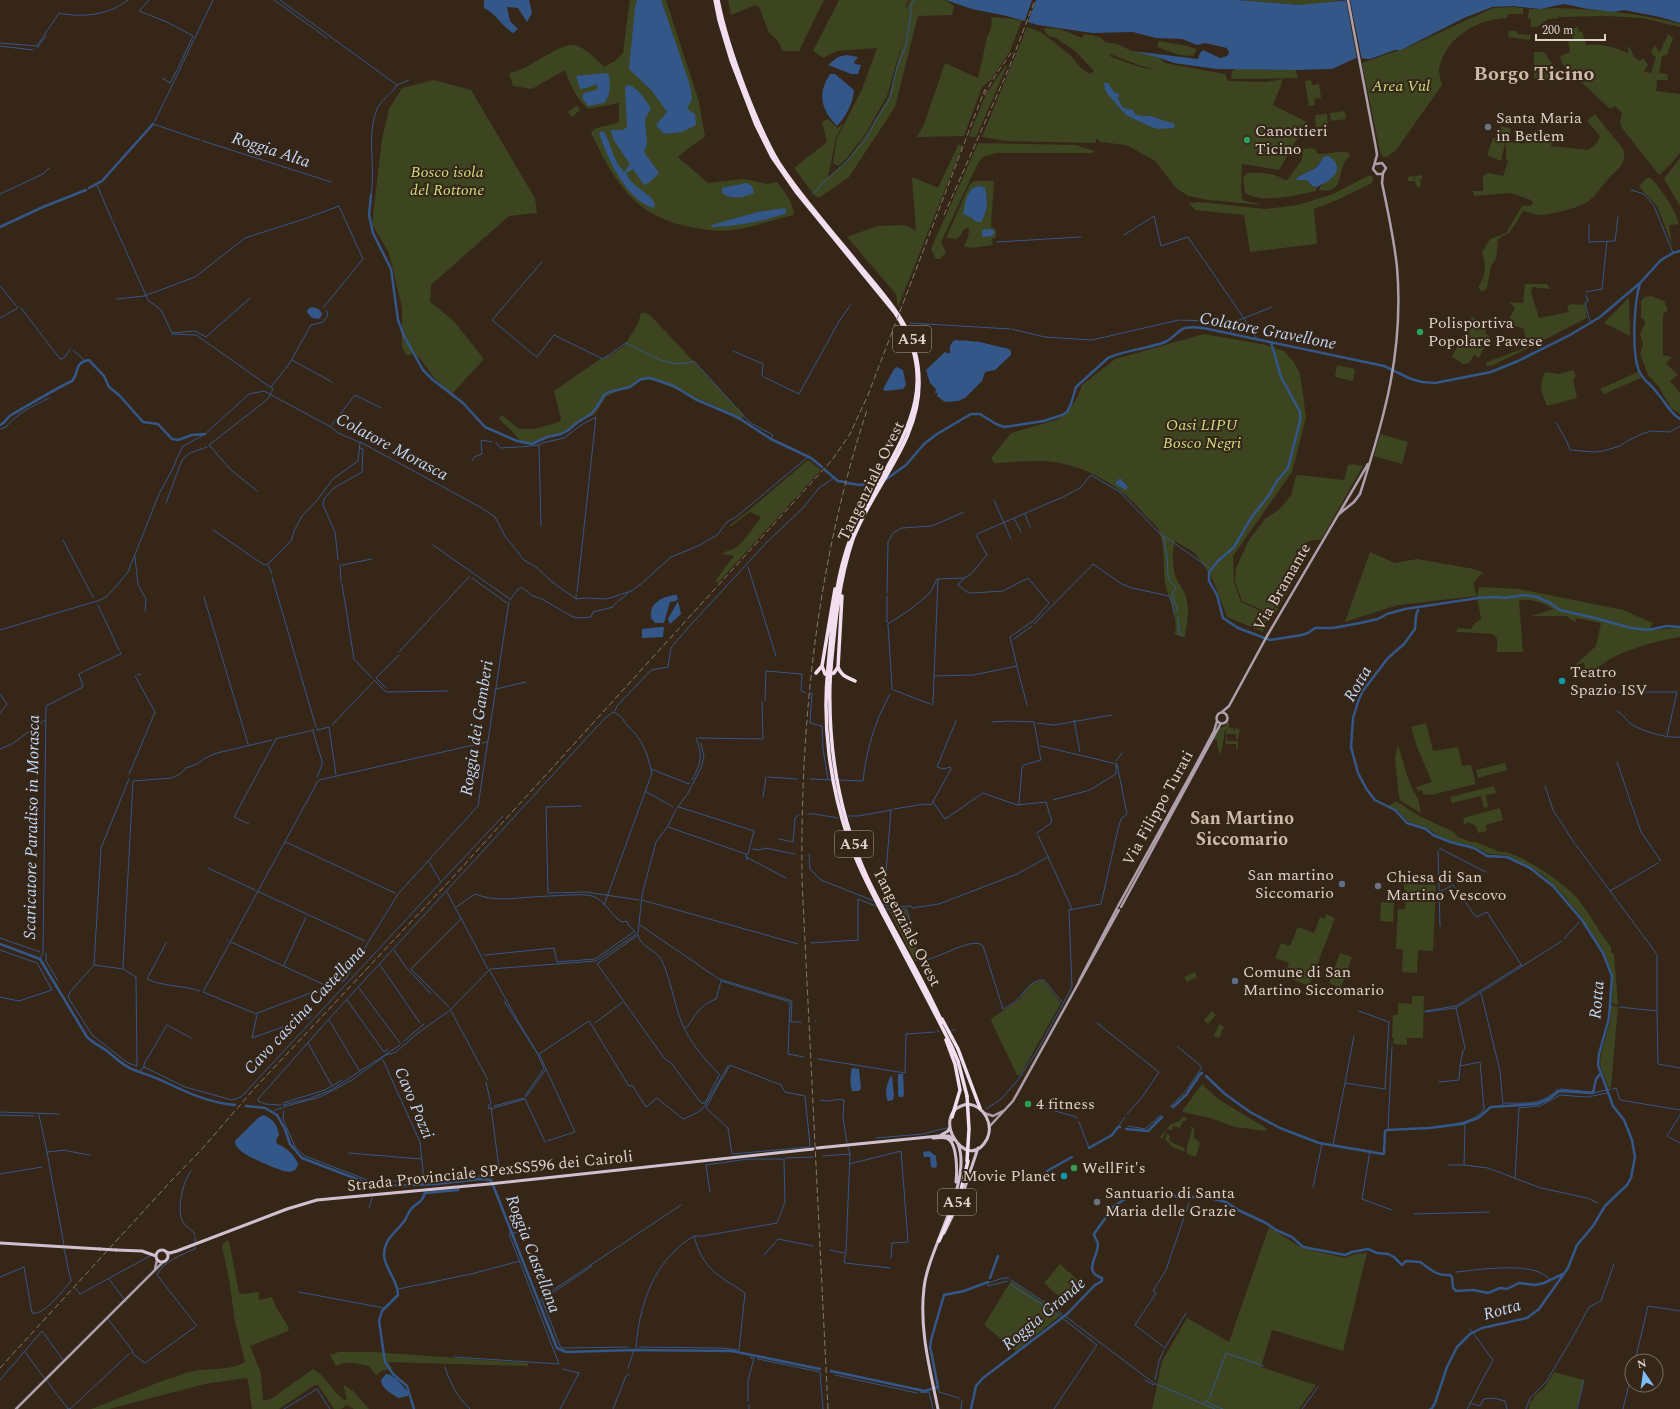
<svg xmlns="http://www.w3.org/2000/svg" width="1680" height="1409" font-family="Spectral,serif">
  <rect width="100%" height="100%" fill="#352618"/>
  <path fill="#3d4420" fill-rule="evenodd" d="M 630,0 L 666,0 L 699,102 L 705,137 L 690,147 L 678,157 L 708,183 L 744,179 L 767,184 L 777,182 C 784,191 794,203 794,215 C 773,219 753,228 732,230 C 720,232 708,230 696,228 C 635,218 616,184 591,133 C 596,124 611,128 619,121 L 619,103 L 588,109 C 577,99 569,84 565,70 L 532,89 L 513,86 L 509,73 C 529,70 558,43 574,45 C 585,47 596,59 604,67 L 615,61 L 623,53 Z
    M 728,0 L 824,0 L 799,51 L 783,51 L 777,40 L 769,33 L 759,7 L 756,5 L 731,15 Z
    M 839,0 L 909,0 L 906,5 L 906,9 L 910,0 L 945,0 L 954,6 L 952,15 L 918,16 L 895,107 L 849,177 L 819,198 L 815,196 L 794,168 L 827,142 L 822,122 L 828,119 L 838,128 L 844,122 L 836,138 L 828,177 L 845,163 L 870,129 L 889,96 L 905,33 L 887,96 L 866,133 L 846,159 L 838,166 L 833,163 L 837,138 L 862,89 L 877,48 L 837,51 L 823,58 L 813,51 Z
    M 1238,0 L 1342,0 L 1313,5 L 1300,5 Z
    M 1513,7 L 1523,8 L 1523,14 L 1508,14 L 1507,18 C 1477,19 1444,38 1439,70 C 1439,74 1441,80 1442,85 L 1397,149 L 1387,157 L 1383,157 L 1380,152 L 1362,63 L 1408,47 L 1493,8 Z
    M 1554,8 C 1596,9 1639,13 1680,24 L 1680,27 L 1642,18 L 1607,16 L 1561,17 L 1557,15 L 1560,18 L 1548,19 L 1537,27 L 1531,27 L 1531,19 L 1528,19 L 1529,9 Z
    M 991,17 L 1022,20 L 1010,51 L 991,80 L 982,87 L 964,136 L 917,137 L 924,124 L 945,63 L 978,78 C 981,65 984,53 986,41 C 989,30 993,29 991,17 Z
    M 1027,27 L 1041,32 L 1069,54 L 1081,68 L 1090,74 L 1094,71 L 1075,51 L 1056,38 L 1048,36 L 1044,30 L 1045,28 L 1060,29 L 1082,38 L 1084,34 C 1091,36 1101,35 1105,42 L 1117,44 L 1132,51 L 1160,58 L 1165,63 L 1225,74 L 1228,81 L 1266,82 L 1282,79 L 1282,83 L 1273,105 L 1307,122 L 1279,170 L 1242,164 L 1241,187 L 1242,200 L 1263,205 L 1208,200 L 1188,196 L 1176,188 L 1155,161 L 1150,158 L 1126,145 L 1100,142 L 1097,138 L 1095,143 L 1005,141 L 982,137 ZM 1110,54 L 1141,66 L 1157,70 L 1143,68 L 1111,57 Z
    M 1578,27 L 1579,32 L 1582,31 L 1586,45 C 1604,44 1611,46 1628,53 L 1629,45 L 1634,57 L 1640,61 L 1643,58 L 1648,65 L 1644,71 L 1651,73 L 1656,57 L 1651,53 L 1654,45 L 1660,52 L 1668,34 L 1673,38 L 1667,55 L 1662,56 L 1659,73 L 1667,74 L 1668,80 L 1657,80 L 1656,91 L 1680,94 L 1680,153 L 1670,165 L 1659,175 L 1622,128 L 1620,123 L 1622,113 L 1615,106 L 1610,109 L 1562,64 L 1560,56 L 1570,52 L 1568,42 L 1573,40 L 1571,29 Z
    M 1509,31 L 1517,31 L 1517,34 L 1531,35 L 1530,40 L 1508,37 Z
    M 1159,41 L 1188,46 L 1196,49 L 1196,51 L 1193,56 L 1179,55 L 1157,47 Z
    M 1534,52 L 1544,52 L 1563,80 L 1534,78 Z
    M 1006,65 L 1007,66 L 976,137 L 971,137 L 969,136 L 986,94 Z
    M 1236,69 L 1296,70 L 1298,78 L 1231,79 L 1232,71 Z
    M 434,80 L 471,90 L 535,198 L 537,213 L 509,216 L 431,285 L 430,302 L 453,320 L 484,359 L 452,394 L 433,377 L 419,357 L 412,354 L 407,356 L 402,348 L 402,308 L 389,253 L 372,224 L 382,139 L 389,109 L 402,88 Z
    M 1311,80 L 1312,85 L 1319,84 L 1321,98 L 1314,99 L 1315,105 L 1309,106 L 1305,81 Z
    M 577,105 L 580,110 L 572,117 L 568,112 Z
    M 1345,111 L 1346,119 L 1331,121 L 1330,113 Z
    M 1327,114 L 1328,126 L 1316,127 L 1315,115 Z
    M 1595,114 L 1623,149 C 1628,162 1619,168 1610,177 C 1603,184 1598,193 1590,200 C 1581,208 1553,214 1541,215 C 1535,215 1528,212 1523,211 L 1510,232 L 1498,239 L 1496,259 L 1491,266 L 1487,288 L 1482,292 L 1478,287 C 1486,277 1486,265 1482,252 L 1490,239 L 1506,233 L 1522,206 L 1530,206 L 1533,203 L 1531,200 L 1510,193 L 1474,196 L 1473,191 L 1483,191 L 1483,176 L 1488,173 L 1503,176 L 1509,159 L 1506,161 L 1506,140 L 1501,161 L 1487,155 L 1493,138 L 1497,139 L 1499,135 L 1505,137 L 1500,133 L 1501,126 L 1511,129 L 1509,142 L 1515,142 L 1518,131 L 1520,144 L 1533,141 L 1532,135 L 1553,138 L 1551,146 L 1588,150 L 1597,143 L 1600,136 L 1587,121 Z
    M 978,143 L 1075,145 L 1095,151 L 1093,153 L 996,153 L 983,157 L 978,163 L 941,242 L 946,252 L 940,259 L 936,259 L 931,249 Z
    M 958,145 L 963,145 L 898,307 L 896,294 L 847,237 L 877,226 L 906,225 L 916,231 L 912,177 L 938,188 Z
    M 1312,148 L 1315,149 L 1318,154 C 1326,154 1343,150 1349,153 L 1350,156 C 1348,158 1345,160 1344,163 C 1338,177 1342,194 1319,190 L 1320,187 C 1328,180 1335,177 1337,166 L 1319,163 L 1316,168 L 1296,178 L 1297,180 L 1307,180 L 1312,186 L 1317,187 L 1316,191 C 1297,195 1262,204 1245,193 L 1243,177 L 1248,173 C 1260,172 1275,173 1285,180 L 1287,180 L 1302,160 L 1303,149 Z
    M 1680,158 L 1680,206 L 1664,179 Z
    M 1422,175 L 1423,179 L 1420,179 L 1421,185 L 1419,188 L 1416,186 L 1415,181 L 1408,181 L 1408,177 L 1412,176 L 1412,179 L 1412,177 L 1416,176 L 1416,178 L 1413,179 L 1416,179 L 1416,176 Z
    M 1368,176 L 1372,176 L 1373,178 L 1372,183 L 1337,200 L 1314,209 L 1317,244 L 1250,252 L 1244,215 L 1195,210 L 1189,203 L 1200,202 L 1265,209 L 1298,205 L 1333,194 Z
    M 1646,178 L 1651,178 C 1663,192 1674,207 1679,224 L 1669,225 L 1672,245 L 1657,206 L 1639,187 Z
    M 974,181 L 994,181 L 991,226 L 996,230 L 996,237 L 992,239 L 993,245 L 971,248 L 964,246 L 968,237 L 969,229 L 966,228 C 961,231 962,237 956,239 L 946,238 L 970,184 ZM 985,189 L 987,198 L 986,214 L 976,222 L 972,218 L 963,214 L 970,191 Z
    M 1525,284 L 1547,284 L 1550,289 L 1532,287 L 1531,292 L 1539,318 L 1569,312 L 1567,306 L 1573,304 L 1585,305 L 1587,318 L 1518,353 L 1491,366 L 1486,366 L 1487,362 L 1527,347 L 1524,329 L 1507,323 L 1515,308 L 1508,302 L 1523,303 Z
    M 1651,296 L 1664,301 L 1668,310 L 1663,314 L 1663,355 L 1672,357 L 1666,363 L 1678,375 L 1670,381 L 1680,393 L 1680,414 L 1671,408 L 1659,387 L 1648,375 L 1640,354 L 1643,344 L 1640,334 L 1645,323 L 1644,319 L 1641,318 L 1641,301 L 1645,297 Z
    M 1629,297 L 1630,336 L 1604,323 Z
    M 641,313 L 645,313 L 650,315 L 743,414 L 743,418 L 738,420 L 716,406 L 663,384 L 656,379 L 640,381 L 627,390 L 619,390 L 606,397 L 595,414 L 579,422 L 565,433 L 536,442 L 525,443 L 519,440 L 513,432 L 499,419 L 502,415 L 519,429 L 534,429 L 559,422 L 561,419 L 554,391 L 600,359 L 609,356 L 623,347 L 638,324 Z
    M 1472,317 L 1488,326 L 1485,333 L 1489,336 L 1479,358 L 1474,355 L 1469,363 L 1463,364 L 1452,357 Z
    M 1204,334 L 1262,344 L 1284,351 L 1293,361 L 1300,374 L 1302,387 L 1306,418 L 1292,472 L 1233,556 L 1234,583 L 1241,602 L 1269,615 L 1263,632 L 1227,617 L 1212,578 L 1195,553 L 1175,541 C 1172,552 1172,566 1176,578 C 1179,584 1184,590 1186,597 C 1190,610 1187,624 1185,637 L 1173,634 L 1175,633 C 1178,615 1168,599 1165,582 C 1163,566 1165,546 1159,531 C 1157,525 1149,520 1145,515 C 1121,485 1082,463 1043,461 C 1027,461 1010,462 994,463 L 991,458 L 1011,433 L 1059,419 L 1067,413 L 1077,398 L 1082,385 L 1115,359 Z
    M 1337,365 L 1355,369 L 1353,381 L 1335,377 Z
    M 1573,370 L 1576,376 L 1573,379 L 1577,398 L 1547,406 C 1541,391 1539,387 1545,372 L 1559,374 Z
    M 1638,372 L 1641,378 L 1604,394 L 1600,389 Z
    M 1380,434 L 1408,442 L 1402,464 L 1374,456 Z
    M 808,460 L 821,470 L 718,583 L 715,581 L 734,556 L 722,554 C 727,550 734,550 739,545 C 747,537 755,526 761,517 L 750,512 L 730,527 L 730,525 L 746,513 Z
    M 1352,464 L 1363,466 L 1321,540 C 1311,539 1301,542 1302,553 L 1306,559 L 1275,614 L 1271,614 L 1242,601 L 1235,582 L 1236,568 L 1249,540 L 1266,518 L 1279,510 L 1291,495 L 1296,476 L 1299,475 L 1344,480 L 1348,465 Z
    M 1370,552 L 1395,563 L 1417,559 L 1474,569 L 1483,572 L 1473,583 L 1477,596 L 1479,587 L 1519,589 L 1623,610 L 1653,623 L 1649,630 L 1680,628 L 1680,637 C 1656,641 1635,647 1612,658 C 1602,663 1598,670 1586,673 L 1584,663 L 1575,665 L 1596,646 L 1601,623 L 1576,618 L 1575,622 L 1566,616 L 1531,616 L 1554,609 C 1543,604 1530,597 1519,601 L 1523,652 L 1497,652 L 1497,639 L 1493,634 L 1456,632 L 1458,628 L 1471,629 L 1474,624 L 1481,619 L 1477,596 L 1398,605 L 1345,622 Z
    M 1227,722 L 1229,722 L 1229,728 L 1233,728 L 1234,731 L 1235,731 L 1235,728 L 1240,729 L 1238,739 L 1236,739 L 1236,734 L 1227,734 L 1227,741 L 1238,741 L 1238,749 L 1236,749 L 1236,744 L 1226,744 L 1226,730 L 1225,730 L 1222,749 L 1219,755 L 1217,741 L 1213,739 L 1220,728 L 1225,726 Z
    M 1426,723 L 1433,751 L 1458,747 L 1462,766 L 1471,765 L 1475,780 L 1475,784 L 1431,795 L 1423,794 L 1422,790 L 1418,791 L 1416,787 L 1432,782 L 1417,747 L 1411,727 Z
    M 1398,745 L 1407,775 L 1413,791 L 1418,798 L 1421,813 L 1401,801 L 1399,797 L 1395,758 Z
    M 1505,763 L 1507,770 L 1478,778 L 1476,770 Z
    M 1494,786 L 1496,793 L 1486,795 L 1488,807 L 1484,808 L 1481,796 L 1452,803 L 1450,797 Z
    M 1396,801 L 1419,816 L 1454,832 L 1458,837 L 1471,842 L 1476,842 L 1500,852 C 1516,849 1568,886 1578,899 C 1590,914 1599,932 1611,947 L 1611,952 L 1614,954 L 1618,1005 L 1612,1003 L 1613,976 L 1604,952 L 1580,915 L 1558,889 L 1543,875 L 1507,855 L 1488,854 L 1473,846 L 1450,841 L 1440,837 L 1429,829 L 1407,821 L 1399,812 L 1389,806 Z
    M 1500,808 L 1503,820 L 1486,825 L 1487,831 L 1478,833 L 1476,826 L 1468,822 L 1465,825 L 1463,818 Z
    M 1404,884 L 1436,885 L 1433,951 L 1418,950 L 1417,973 L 1402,972 L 1403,949 L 1396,949 L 1398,909 L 1405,909 L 1406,890 L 1404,889 Z
    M 1381,902 L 1394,903 L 1393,922 L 1380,921 Z
    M 892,910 L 906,910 L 918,961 L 915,961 L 890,912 Z
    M 1326,914 L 1335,918 L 1309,986 L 1284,976 L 1289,963 L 1275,958 L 1281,943 L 1290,946 L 1298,927 L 1314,933 L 1320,917 L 1324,919 Z
    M 1340,953 L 1352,957 L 1341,988 L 1329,983 Z
    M 1195,972 L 1197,977 L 1187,982 L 1184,977 Z
    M 1040,981 L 1044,981 L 1061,1003 L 1022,1072 L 1020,1075 L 1017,1075 L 991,1021 L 992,1018 L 1019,1000 L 1031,984 Z
    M 1412,996 L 1424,996 L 1423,1038 L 1407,1038 L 1407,1045 L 1393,1044 L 1394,1038 L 1392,1038 L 1393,1015 L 1398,1015 L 1398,1003 L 1412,1004 Z
    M 1611,1006 L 1618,1007 L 1611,1088 L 1608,1087 L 1600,1065 L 1601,1054 L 1611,1018 Z
    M 1212,1011 L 1216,1015 L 1208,1024 L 1204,1020 Z
    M 1219,1024 L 1224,1027 L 1219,1038 L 1214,1036 Z
    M 1202,1084 L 1218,1099 L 1266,1128 L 1266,1131 L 1235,1127 L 1210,1118 L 1183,1112 L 1183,1110 Z
    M 1182,1117 L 1187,1118 L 1185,1121 L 1183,1121 L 1180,1128 L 1173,1126 L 1172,1130 L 1167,1129 L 1162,1139 L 1160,1137 L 1170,1125 L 1179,1121 Z
    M 1190,1127 L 1194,1128 L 1194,1137 L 1200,1143 L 1196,1157 L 1187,1154 L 1187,1147 L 1192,1129 Z
    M 1167,1134 L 1170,1136 L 1169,1141 L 1184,1148 L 1185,1152 L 1174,1148 L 1165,1139 Z
    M 1269,1227 L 1302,1248 L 1345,1258 L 1354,1254 L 1367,1253 L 1343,1351 L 1272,1330 L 1261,1367 L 1316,1385 L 1299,1409 L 1152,1409 L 1162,1361 L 1187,1318 L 1229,1342 Z
    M 226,1241 L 229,1241 L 239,1293 L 243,1294 L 257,1292 L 259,1293 L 259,1300 L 272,1297 L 276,1307 L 289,1328 L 288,1331 L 250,1346 L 261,1373 L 263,1401 L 271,1399 L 313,1369 C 326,1376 332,1391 344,1400 L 347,1399 L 343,1384 L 353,1391 L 369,1409 L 354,1409 L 347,1405 L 341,1409 L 334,1409 L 318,1385 L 315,1385 L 279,1409 L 252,1409 L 248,1380 L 245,1378 L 205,1384 L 109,1409 L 91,1409 C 123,1397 156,1382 189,1372 C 208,1367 228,1372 245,1362 L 235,1321 L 229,1279 L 222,1246 Z
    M 1060,1264 L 1080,1282 L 1064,1301 L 1044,1283 Z
    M 1011,1281 L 1061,1315 L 1016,1351 L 984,1325 Z
    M 339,1352 L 373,1352 L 528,1363 L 528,1366 L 388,1362 L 392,1368 L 382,1371 L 376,1375 L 369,1366 C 357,1364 347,1360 336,1366 L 330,1355 Z
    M 1554,1372 L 1584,1380 L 1576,1409 L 1529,1409 L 1530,1400 L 1533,1401 L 1534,1396 L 1544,1388 Z"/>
  <path fill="#345789" d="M 484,0 L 529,0 L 532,13 L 527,22 L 518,8 L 507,7 L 510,21 L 518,29 L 513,33 C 500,25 498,15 484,8 Z
    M 637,0 L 661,0 L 690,85 L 692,99 L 687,109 L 695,114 L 696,125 L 682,132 L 664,134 L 656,125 L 667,112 L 652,91 L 629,69 L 635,7 Z
    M 946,0 L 1238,0 L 1300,5 L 1350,0 L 1680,0 L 1680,23 L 1660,17 L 1624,10 L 1614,12 L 1588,9 L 1564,4 L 1540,9 L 1513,6 L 1492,7 L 1464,18 L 1401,50 L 1395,50 L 1370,59 L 1356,58 L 1332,69 L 1297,70 L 1216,69 L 1174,63 L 1160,58 L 1132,51 L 1198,59 L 1200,53 L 1203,50 L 1220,58 L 1227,56 L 1229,53 L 1227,48 L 1205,43 L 1197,45 L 1182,39 L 1156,38 L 1133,32 L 1092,33 L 1038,25 L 1007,16 L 972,9 Z
    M 846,55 L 858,57 L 854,62 L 855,64 L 861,65 L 858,74 L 851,74 L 828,65 L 838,57 Z
    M 606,73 L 609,75 C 610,85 611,95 604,103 L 588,106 L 582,97 L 584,93 L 596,90 L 598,87 L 596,84 L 587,88 L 580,89 L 576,76 Z
    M 830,74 L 835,74 L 854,90 C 853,104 846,116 837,126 C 821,109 817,94 830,74 Z
    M 1104,83 L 1108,83 L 1114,92 L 1119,94 L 1119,97 L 1117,97 L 1123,108 L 1133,110 L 1135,114 C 1143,118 1143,115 1151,116 C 1155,117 1166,122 1173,123 L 1175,126 L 1173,128 L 1159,129 L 1151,127 L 1126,115 L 1110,97 L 1105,90 Z
    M 627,85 C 638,86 645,100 651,108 L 645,119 L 647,144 L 644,152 L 659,173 L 650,182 L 644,185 L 633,169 L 626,173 C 632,188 650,192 655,204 L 653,208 C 626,199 607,158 599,133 L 602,131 L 605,133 L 617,163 L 624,172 L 630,164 L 613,139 L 611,130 L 623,130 L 627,127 L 625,87 Z
    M 1328,156 C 1348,168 1331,181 1317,187 L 1312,186 L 1307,180 L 1297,180 L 1296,178 L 1316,168 L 1324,157 Z
    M 747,183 L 752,186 L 754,193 C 744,198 731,200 722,193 L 722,188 Z
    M 980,186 L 985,188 C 988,201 988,212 981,222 L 976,222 L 972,218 L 963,214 C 966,203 966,187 980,186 Z
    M 785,208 L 786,213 C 763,222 737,226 712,227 L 711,225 L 758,212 Z
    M 986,229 L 991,229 L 995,232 L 992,236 L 982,237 L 982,230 Z
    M 312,307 C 317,308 322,310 322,315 L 319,319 L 312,318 L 307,312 L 308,309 Z
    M 956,340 C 961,342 965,339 969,341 C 975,342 978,341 984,343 C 989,344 995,346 1000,347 C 1005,348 1007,347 1011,351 L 1011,355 L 995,370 L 985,372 L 982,381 L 965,398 L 958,401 L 945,402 L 937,396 L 938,393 L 935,393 L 936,389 L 930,383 L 926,370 L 945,352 L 949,354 L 950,352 L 950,346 L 953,341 Z
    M 897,367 L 903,370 L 906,385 L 903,389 L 885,391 L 883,389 L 894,369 Z
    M 1120,478 L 1128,487 L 1126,490 L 1115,484 Z
    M 674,595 L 677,595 L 678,599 L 676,601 L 670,602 L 664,623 L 655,623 L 651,618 C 649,603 662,597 674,595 Z
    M 678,601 L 681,614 L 670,624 L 668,619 Z
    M 660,627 L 664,627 L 663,637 L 642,638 L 642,629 Z
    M 852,1068 L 859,1069 L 861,1089 L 858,1091 L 852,1091 C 850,1085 850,1074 852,1068 Z
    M 898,1074 L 903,1074 L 904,1094 L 903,1097 L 899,1097 L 898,1094 Z
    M 892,1076 L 894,1095 L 893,1100 L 888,1101 C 884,1094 887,1084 890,1077 Z
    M 263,1115 C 273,1118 278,1126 279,1135 L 276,1140 L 277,1144 C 285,1146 297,1157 298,1165 L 295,1170 L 290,1172 L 283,1171 C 273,1167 233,1153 235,1141 L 258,1118 Z
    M 929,1151 L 936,1156 L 937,1166 L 935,1168 L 931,1167 L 930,1157 L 924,1157 L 923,1152 Z
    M 386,1374 C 394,1374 403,1386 408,1392 L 408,1396 L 398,1398 C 391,1393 381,1388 381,1380 Z"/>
  <path fill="#352618" d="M 1032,0 L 1036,0 L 1027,24 L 1024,23 Z
    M 1346,0 L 1350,0 L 1362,60 L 1357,60 Z"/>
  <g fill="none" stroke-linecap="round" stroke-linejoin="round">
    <path stroke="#345789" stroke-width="1" d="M 149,0 L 139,11 L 167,22 L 193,36 L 178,68
      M 274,0 L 327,38
      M 280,0 L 397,85
      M 910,8 L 914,0
      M 0,43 L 37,46 L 59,13 C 81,18 110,15 128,0
      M 0,46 L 33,50
      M 37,48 L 46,36
      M 162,78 L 170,83 L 177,70
      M 397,85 L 409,80
      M 155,121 L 213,0
      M 154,122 L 153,124 L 200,140
      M 203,141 L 331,182
      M 97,185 L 112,220
      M 1631,190 L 1644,194 L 1654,206 L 1673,253
      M 813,193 L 818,189 L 823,183 L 850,158 L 866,139 L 876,120 L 890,98 L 897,67 L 906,45 L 911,14 L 911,9
      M 0,194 L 43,174 L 49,168
      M 371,195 C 376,165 366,138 377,109 C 381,99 392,94 397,85
      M 113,222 L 148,300 L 161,310 L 172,333 L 195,331 L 206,337 L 250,298
      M 1589,225 L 1589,242 L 1615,241 L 1618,217
      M 1124,235 L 1154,216 L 1161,246 L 1188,237 L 1203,259
      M 997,242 L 1081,237
      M 1204,260 L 1254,333
      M 542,262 L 492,320 L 534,355 L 537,357 L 554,335 L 603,359 L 626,343 C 647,353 670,370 694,361 L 749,422 L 773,435 L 771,439
      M 0,286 L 18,308 L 0,318
      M 1586,292 L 1602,289 L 1607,241
      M 1586,295 L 1588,301 L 1585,303 L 1589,318
      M 117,299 L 144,296 L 195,277 L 245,238 L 304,219 L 339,206 L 363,259 L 323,308
      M 850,306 L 850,305
      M 21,308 L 60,359 L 64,358 L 70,349
      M 1589,319 L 1592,323
      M 910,323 L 1010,329
      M 1012,329 L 1045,337 L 1092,340 L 1179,320 L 1234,322 L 1272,307
      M 172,334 L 196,335 L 273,389 L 268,399 L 209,445 L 231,470 L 257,491
      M 1230,334 L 1234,322
      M 1255,335 L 1257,339
      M 73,350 L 85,361
      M 733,351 L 763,364 L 762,376
      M 292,360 L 332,382
      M 764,377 L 799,394 L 838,323 L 849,307
      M 271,387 L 289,364 L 311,325 L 323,322 L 328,315 L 326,310
      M 1556,422 C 1561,432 1567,440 1570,450 L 1593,452 L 1603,451 L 1620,446 L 1629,440 L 1642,434 L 1651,431 L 1670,432 L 1680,426
      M 331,426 L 355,395 L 381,408
      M 0,429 L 6,427 C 17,413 33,406 49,398
      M 496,442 L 500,448 L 519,447
      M 539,445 L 542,443 L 564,438 L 581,425 L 596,417 L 577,592
      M 521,447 L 539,445 L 541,526
      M 472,461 L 474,457 L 482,454 L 481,440 L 492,442
      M 994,500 L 1011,539
      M 166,503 L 182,460 L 190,453 L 207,447
      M 1025,514 L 1030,527
      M 1014,518 L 1021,532
      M 213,530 L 264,565 L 268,564 L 291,541 L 295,529 L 302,516 L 318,499 L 333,479 L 358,461 L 360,443
      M 977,534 L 1063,497 L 1080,488 L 1091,475 L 1120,492 L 1158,532 L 1211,569
      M 1163,536 L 1167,556 L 1168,576 L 1169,580 L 1176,587 L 1172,594 L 1178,612
      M 63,540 L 93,597
      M 433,545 L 510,599
      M 135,557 L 138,585 L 146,599 L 145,611
      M 338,560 L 335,532 L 323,505 L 324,499 L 334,488 L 362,472 L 363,449 L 360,448
      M 268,565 L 272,574
      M 340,565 L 341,582
      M 342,565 L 372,559
      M 748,567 L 776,656
      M 272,577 L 316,727
      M 472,578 L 507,603
      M 342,584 L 354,659 L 372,678
      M 887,593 L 888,542 L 893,533 L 902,528 L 932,526 L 964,512
      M 887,596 L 887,622 L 888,622
      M 204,597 L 248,744
      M 576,598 L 576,594
      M 510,600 L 518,589 L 521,587 L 533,596 L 542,599 L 573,617 L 579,618 L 591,617 L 593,612 L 613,607 C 616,601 625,597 630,591
      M 98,605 L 119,650
      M 1178,617 L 1179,631 L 1182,636
      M 888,624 L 911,609 L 930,593 L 937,579 L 964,578 L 970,575 L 987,555 L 976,535
      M 1034,624 L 1093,564 L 1122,584 L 1132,588 L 1169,596 L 1172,601 L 1174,614
      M 888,625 L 892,687
      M 0,630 L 97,601 L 105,598 L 112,591 L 128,572 L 159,494 L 172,470 L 182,447 L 205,434 L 249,394 L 264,391 L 331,427 L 338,433 L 364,444 L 480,507 L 495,517 L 505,536 L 524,560 L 536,567 L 551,581 L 576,599 L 585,598 L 607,599 L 631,591 L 641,584 L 671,557 L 698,546 L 717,535 L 727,522 L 736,517 L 808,457
      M 1014,639 L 1032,626
      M 399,652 L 469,577
      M 1017,667 L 1027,705
      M 85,671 L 116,656 L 121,654 L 120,652
      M 137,675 L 141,674
      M 935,676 L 973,675 L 1017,666 L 1010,637 L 1033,621 L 1049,603 L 1028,578 L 1003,591 L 971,593 L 967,592 L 958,585 L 964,578
      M 374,680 L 386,692 L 448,691
      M 386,688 L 376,678 L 399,655
      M 496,689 L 526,682
      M 891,689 L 930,704
      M 810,693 L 812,693 L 810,723 L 822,726 L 823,749 L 828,779
      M 0,694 L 7,704 L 0,713
      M 1601,696 L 1619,692 L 1677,692 L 1667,736
      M 765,701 L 766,671 L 802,674 L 801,691 L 806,693
      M 932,705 L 933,703 L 938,579
      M 615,711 L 617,706 L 651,670 L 668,667 L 671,648 L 686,630 L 768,541 L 802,509 L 819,488 L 834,478
      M 1617,711 C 1623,714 1626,720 1631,724 C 1642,731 1667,739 1680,737
      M 1074,720 L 1080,752
      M 992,722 L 1008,721 L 1034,722 L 1041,760 L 1024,765 L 1022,767 L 1019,804
      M 1037,723 L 1054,725 L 1112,715
      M 332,725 L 373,682
      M 317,728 L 318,730
      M 317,730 L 329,727 L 336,775
      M 313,731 L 322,761 L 322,765 L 317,777
      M 698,738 L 763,739 L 762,702
      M 275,739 L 314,730
      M 0,749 L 12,744 L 45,720
      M 1116,761 L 1122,753
      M 1617,762 L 1641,832 L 1661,861
      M 651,769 L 689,784 L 690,783
      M 129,774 L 155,712 L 135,676
      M 768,777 L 797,779
      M 810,779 L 863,781 C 866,751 875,721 890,694
      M 319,780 L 487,742
      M 692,780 C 701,763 703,756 696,738
      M 1545,786 L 1553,810 L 1575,844
      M 645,791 L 673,807
      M 763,797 L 766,777
      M 1053,800 L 1090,790 L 1116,774 L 1116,764
      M 933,802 L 945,819 L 983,793 L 1017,805 L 1046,802 L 1052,822 L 1037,833
      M 581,806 L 546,807 L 548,893 L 586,892 L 639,900
      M 679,807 L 754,831 L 748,854 L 746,854 L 747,860
      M 894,809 L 925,804 L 931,805 L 951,769 L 950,767 L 944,769 L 937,767 L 956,721
      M 808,814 L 815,814 L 838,818
      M 848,816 L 858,816 L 892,810
      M 249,824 L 234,817 L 276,739
      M 668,827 L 746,854
      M 1038,835 L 1072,909
      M 779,839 L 793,842 L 795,818 L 799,815
      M 285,843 L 288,843 L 395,893
      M 1576,845 L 1656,953
      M 1439,848 L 1486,872
      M 753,849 L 760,850 L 765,848 L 795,854
      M 1438,851 L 1440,926
      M 809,854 L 810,869 L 821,880 L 874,901
      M 746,857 L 786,878
      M 208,868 L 255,890
      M 442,881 L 503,816
      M 257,891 L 365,941
      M 1610,891 L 1658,863
      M 447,892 L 488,969
      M 1439,892 L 1453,885 L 1476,917 L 1487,912 L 1522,966
      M 642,900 L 798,944
      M 882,904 L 890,907 L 911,906 L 912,908 L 939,904 L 1017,874 L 1048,857
      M 889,907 L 884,897 L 891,810
      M 455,908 L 475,894 C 495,902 513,898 533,897 C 545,896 556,896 567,895 C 575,895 584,894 592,896 C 604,899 611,916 622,922 L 627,921 L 629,926 L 635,931 L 595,959 L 557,962 L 554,948 L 485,955
      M 885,909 L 907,909 L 919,961 C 934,962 971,936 982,945
      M 640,925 L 719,979 L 792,1001 L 791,1022 L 801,1022
      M 0,938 L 40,952
      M 1564,939 L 1579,922
      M 227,940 L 228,940
      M 231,942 L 327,986
      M 166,943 L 147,979 C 164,987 183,985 200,991
      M 811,943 L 858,940 L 858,899 L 876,906
      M 983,946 L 1003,1009 C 1008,1006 1013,1004 1017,1000 C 1026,991 1030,980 1044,980 L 1062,1002
      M 0,950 L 37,963 L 52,990 L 19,1001 L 0,997
      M 394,950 L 405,966 L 431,994
      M 46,953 L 46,961 L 58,981
      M 40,959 L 43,953 L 46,706 L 83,687 L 79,674 L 83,672
      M 94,965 L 70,992 L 68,997 L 92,1035 L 128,1063 L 137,1066 L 136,977 L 123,969 L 94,965 L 101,848 L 129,779
      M 284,965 L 306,917
      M 380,965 L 420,1023
      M 123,968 L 133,781 L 172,778 L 180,774 L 186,768 L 197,764 L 205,758 L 217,753 L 272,740
      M 490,971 L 519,1023 L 538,1054
      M 359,988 L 400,1043
      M 1481,993 L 1500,1071 L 1503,1105
      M 347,1000 L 384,1052 L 388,1049
      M 504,1001 L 537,1053 L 544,1068 L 525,1096
      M 1611,1006 L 1612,1006
      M 449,1007 L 411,969 L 461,919
      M 1619,1007 L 1657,1011 L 1657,955
      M 450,1010 L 490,969 L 596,961 L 638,933 L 642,895 L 656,842 L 668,826 L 675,811 L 688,793 L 701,768 L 704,757 L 701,743
      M 451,1011 L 488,1080
      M 1425,1011 L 1456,1006 L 1521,965
      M 1425,1012 L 1456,1008 L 1562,941
      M 1657,1012 L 1658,1064 L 1680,1068
      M 254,1013 L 203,992 L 318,781
      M 255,1014 L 345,980 L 398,894 L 478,806 L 509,602
      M 257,1015 L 252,1038 L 311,1017
      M 329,1020 L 359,1070
      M 815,1021 L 816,1021
      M 595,1023 L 623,1002
      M 1097,1023 L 1159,1072 L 1143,1096 L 1127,1114
      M 686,1028 C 697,1014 698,1006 716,999 L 721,981 L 790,1002 L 788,1054 L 804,1057
      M 951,1030 L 955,1030
      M 937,1031 L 939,1031
      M 1354,1036 L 1333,1145 L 1370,1151 L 1362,1199 L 1392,1210
      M 404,1041 L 424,1024
      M 308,1043 L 332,1086
      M 402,1044 L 403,1043
      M 1177,1046 L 1202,1067 L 1186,1091
      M 818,1059 L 905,1073 L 906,1034 L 935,1032
      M 144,1067 L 185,1087 L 232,1100 L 241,1097 L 441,882 L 429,862
      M 546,1069 L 575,1132 L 547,1141
      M 139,1072 L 144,1067 L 144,1064 L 167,1025 L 191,1038
      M 719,1075 L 705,1103 L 701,1103 L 672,1064 L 664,1058 L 598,965 L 598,963 L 638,935 C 642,949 655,949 661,959 C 668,972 673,996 678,1012 C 685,1037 702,1057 720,1075
      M 722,1078 L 706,1108 L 728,1128 L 732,1154 L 809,1147 L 810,1145 L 805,1096 L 785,1092 L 781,1085 L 730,1065 L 723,1078
      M 486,1082 L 491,1104 L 489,1105 L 488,1108 L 493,1109
      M 1439,1082 L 1459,1080 L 1460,1066
      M 1345,1083 L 1385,1089 L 1389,1022 L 1359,1011
      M 1560,1089 L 1593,1092
      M 1613,1089 L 1616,1088 L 1620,1100 L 1680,1110
      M 1593,1093 L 1611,1089
      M 526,1097 L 546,1069 L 539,1054 L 589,1021 L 629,1086 L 632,1085 L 646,1107 L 657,1098 L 683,1119 L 697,1113 L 704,1107 L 728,1066
      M 820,1100 C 829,1103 835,1098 844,1100 L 843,1119 L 847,1142
      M 283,1103 L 325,1090 L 342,1080
      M 1504,1103 C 1526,1103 1541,1106 1558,1089
      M 281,1105 L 265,1104 L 258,1101 L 259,1098 L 328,1020 L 604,719 L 613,712 C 620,714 623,720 627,725 C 644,741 646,751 652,773 L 604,905
      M 283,1105 L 308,1099 L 331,1090 L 400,1045
      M 494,1106 L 524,1098
      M 283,1107 L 320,1097 L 352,1080 L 386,1055 L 396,1052 L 418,1033 L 449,1011
      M 1170,1107 L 1185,1092
      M 494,1108 L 525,1099 L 545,1142
      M 1045,1108 L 1076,1117 L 1077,1119
      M 986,1109 L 1001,1099 L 1017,1081 L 1037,1051 L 1072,987 L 1069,910 L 1101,904 L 1118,829 L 1121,819 L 1127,814 L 1117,764 L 1041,746
      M 284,1111 L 283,1119 L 293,1142 L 295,1147 L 305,1156 L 370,1181 L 424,1181 L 420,1142 L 383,1060
      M 0,1112 L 59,1114
      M 273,1112 L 275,1110 L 282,1108
      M 0,1115 L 34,1116
      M 39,1115 L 47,1152 L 66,1150
      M 1079,1122 L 1089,1148
      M 1465,1124 L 1465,1123
      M 1465,1125 L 1464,1165 L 1488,1168 L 1541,1188 L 1587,1198 L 1598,1203
      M 1128,1126 L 1145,1129 L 1161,1115
      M 1438,1126 C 1454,1124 1474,1123 1484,1109 L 1480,1062 L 1460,1066 L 1463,1051 L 1465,1048 L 1456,1008
      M 1118,1127 L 1125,1117
      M 943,1129 L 947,1128
      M 1388,1130 L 1392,1047
      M 1667,1136 L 1680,1115
      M 1669,1137 L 1680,1143
      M 876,1138 L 923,1134 L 942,1129
      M 848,1147 L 850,1154 L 846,1251 L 844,1261 L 845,1263 L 890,1268
      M 67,1151 L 90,1155
      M 47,1152 L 64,1245
      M 349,1153 L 421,1159
      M 823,1156 L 850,1154
      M 786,1158 L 813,1157
      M 849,1164 L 901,1151 L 908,1242 L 892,1243 L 891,1258
      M 1448,1165 L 1463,1165
      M 191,1171 C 183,1180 176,1211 183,1222 C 186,1228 193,1229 195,1235
      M 0,1174 L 42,1167
      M 479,1177 L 479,1175 C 486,1171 494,1174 499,1168 L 491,1107
      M 480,1178 L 480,1179
      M 1515,1178 L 1519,1108 L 1540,1106 L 1560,1095 L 1587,1097 L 1608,1093
      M 428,1180 L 472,1177
      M 1313,1187 L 1322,1144
      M 374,1188 L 375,1185
      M 710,1192 L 706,1165 L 748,1159 L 783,1159
      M 369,1208 L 372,1198
      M 1414,1214 L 1489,1212
      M 514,1233 L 518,1232
      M 512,1234 L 514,1233
      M 695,1236 L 703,1236 L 777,1223 L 785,1202 L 784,1159
      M 195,1242 L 195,1237
      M 195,1247 L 195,1249 C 181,1255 164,1261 157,1275 L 197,1326
      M 830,1250 L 844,1253
      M 764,1255 L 778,1239 L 813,1246
      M 1456,1272 C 1478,1270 1537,1260 1550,1280
      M 0,1277 L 24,1267 L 32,1313 C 44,1316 63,1290 71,1281 L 64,1249
      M 109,1279 L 124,1299
      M 1011,1280 L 1062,1314
      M 430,1283 L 434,1282
      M 987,1283 L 988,1286 L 1008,1281
      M 988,1283 L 1003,1278 L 1009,1278
      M 1011,1283 L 1013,1286 L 1062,1317
      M 75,1288 L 80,1294 L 150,1256
      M 398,1289 L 471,1274 L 520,1261
      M 299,1292 L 384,1308
      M 541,1298 L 681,1205
      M 542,1300 L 560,1346 L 562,1348 L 628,1347
      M 126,1301 L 127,1302
      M 539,1302 L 592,1266
      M 1186,1313 L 1165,1348 L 1135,1325 L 1156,1293 L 1153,1291 L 1166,1270 L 1189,1203
      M 1065,1316 L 1155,1384
      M 108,1319 L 132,1350 L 133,1354 L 145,1363 L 195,1327
      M 1470,1328 L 1470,1329
      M 639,1347 L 720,1348 L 739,1350 L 745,1293 C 718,1275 703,1270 694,1236
      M 636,1350 C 638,1307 654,1259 694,1236
      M 25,1352 L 45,1379
      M 758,1356 L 758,1359 L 820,1372 L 823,1409
      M 455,1357 L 559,1364 L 509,1234 L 512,1232
      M 1635,1361 L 1648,1306 L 1680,1311
      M 445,1367 C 450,1383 457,1397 470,1409
      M 628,1368 L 634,1350
      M 835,1375 L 917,1393
      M 0,1380 L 42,1331 L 63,1360
      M 1145,1380 L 1153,1385 L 1154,1384
      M 1155,1380 L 1159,1361 L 1164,1350
      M 47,1381 L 68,1409 L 70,1409 L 129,1354
      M 1156,1384 L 1215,1409
      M 938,1387 L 939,1392 L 959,1398
      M 921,1390 L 921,1393 L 929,1392 L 933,1409
      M 748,1401 L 748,1381 L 754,1358 L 751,1358 L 752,1355
      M 1207,1401 L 1210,1404 L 1223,1409
      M 1204,1403 L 1210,1397 L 1226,1353 L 1264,1366
      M 1470,1403 L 1480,1406 L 1484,1399 L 1493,1398 L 1505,1401 L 1507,1409
      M 284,1409 L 317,1389 L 330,1409
      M 560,1409 L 579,1373 L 563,1369
      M 613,1409 L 626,1376 L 629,1374
      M 749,1409 L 749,1405
      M 961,1409 L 962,1401
      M 1054,1409 L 1097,1345 L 1061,1317
      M 1302,1409 L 1318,1387
      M 1429,1409 L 1432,1408
      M 1467,1409 L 1493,1360 L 1471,1330
      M 1526,1409 L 1530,1398 L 1546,1382 L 1574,1335 L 1589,1307 L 1601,1301 L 1614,1264
      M 1577,1409 L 1584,1380
      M 1623,1409 L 1632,1372"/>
    <path stroke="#345789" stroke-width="2.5" d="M 89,188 L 102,181 L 153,124
      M 371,195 L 369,215 L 373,233 L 391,269 L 398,320 L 404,336 L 423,370 L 433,380 L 463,403 L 485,427 L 517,441 L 532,444 L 547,437 L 561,434 L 567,431 L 578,422 L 591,414 L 597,407 L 604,395 L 609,392 L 630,387 L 641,379 L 650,378 L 674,386 L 695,399 L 737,417 L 771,439 L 811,458 L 822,467
      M 0,227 L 43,207 L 86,190
      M 1640,283 C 1634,303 1631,355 1640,373 C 1645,382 1653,386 1658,394 C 1666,403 1669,412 1680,419
      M 1271,342 L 1281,377 L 1300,412 L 1300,421 L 1288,468 L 1277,481 L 1269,495 L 1251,518 L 1234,547 L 1217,562 L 1209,572 L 1209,581 L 1217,595 L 1223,618 L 1238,628 L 1270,640 L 1302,635 L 1308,633 L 1315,628 L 1333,628 L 1360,623 L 1378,619 L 1387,614 L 1405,609 L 1478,598 L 1494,597 L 1505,598 L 1525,595 L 1537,597 L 1550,603 L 1560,610 L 1595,618 L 1631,628 L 1648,630 L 1667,626 L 1680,627
      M 0,425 C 6,423 6,418 11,415 C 31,404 51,391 72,381 C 80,372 73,363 89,360 L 104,376 L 109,387 L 119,395 L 143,422 L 158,424 L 172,439 L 178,440 L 192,435 L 205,434
      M 825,470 L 838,481 L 845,482
      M 885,480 L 906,465 L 924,444 L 937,434 L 971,414 L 980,414 L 996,424 L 1004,427 L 1044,421 L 1062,415 L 1067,412 L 1071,404 L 1076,387 L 1108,358 C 1125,350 1147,349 1165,342 C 1173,339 1178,330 1185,328 C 1195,326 1204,328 1213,330 L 1384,366 L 1411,379 L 1422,382 L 1435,383 L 1491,372 L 1518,361 L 1570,335 L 1600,317 L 1640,283 L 1661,260 L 1673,253 L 1680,251
      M 847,483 L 860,485 L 878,483
      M 1419,607 L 1416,616 L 1415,629 L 1412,633 L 1404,644 L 1388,658 L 1362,692 L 1358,702 L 1353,718 L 1351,747 L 1358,773 L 1367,790 L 1375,800 L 1395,810 L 1407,823 L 1426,829 L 1433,835 L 1450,842 L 1474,848 L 1487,856 L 1507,857 L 1530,868 L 1553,886 L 1582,920 L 1603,953 L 1612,976 L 1609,1018 L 1599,1054 L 1598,1065 L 1613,1106 L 1624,1120 L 1632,1140 L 1635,1157 L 1631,1178 L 1627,1185 L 1605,1206 L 1593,1226 L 1577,1245 L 1568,1268 L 1539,1309 L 1527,1318 L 1482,1328 L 1470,1334 L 1457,1347 L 1447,1367 L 1435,1403 L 1432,1408
      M 0,944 L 40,959 L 87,1037 C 93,1043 100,1046 107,1051 C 116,1058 123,1066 134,1070 C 145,1074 155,1077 165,1082 C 188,1093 210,1103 235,1105
      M 1206,1076 L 1225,1094 L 1250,1112 L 1280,1128 L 1319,1143 L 1383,1154 L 1384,1153 L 1385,1131
      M 1188,1092 L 1201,1073 L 1202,1073
      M 246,1106 L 265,1108 L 277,1115 L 285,1129 L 290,1144 L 302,1158 L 370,1184 L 381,1186 L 436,1184 L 480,1179 L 491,1180 L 557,1348 L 566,1352 L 634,1350 L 732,1351 L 820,1369
      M 1173,1107 L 1187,1094
      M 1126,1129 L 1148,1131 L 1162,1117
      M 1387,1130 L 1429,1128 L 1462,1124 L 1478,1118 L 1491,1107 L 1537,1104 L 1549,1099 L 1559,1091 L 1593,1093 L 1596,1079 L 1600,1074
      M 1089,1148 L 1112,1135 L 1118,1127 L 1120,1127
      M 1047,1171 L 1072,1157
      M 990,1278 L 998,1256
      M 930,1349 L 931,1340 L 944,1295 L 964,1291 L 988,1282
      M 931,1351 L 938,1387 L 935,1388
      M 831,1371 L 920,1390 L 925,1391 L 931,1389
      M 414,1409 L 407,1386 L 393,1374 L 385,1362 L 379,1321 L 382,1311 L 398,1295 C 398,1279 384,1269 384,1254 C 385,1237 397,1232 405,1220 C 408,1215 409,1210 413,1207 C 420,1201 421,1203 425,1193 L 458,1190 L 458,1188
      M 971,1409 L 976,1386 L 983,1378 L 1067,1314 L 1095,1285 L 1102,1281 L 1102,1278 C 1083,1272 1097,1258 1098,1245 C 1098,1240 1094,1238 1094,1234 L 1113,1207 L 1131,1195 L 1149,1195 L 1158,1190 L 1177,1197 L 1206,1197 L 1226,1202 L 1238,1210 L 1266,1223 L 1276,1230 L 1292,1237 L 1303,1247 L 1345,1255 L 1352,1252 L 1368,1249 L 1377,1253 L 1388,1254 L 1394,1257 L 1402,1265 L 1406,1261 L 1420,1262 C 1431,1269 1435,1276 1450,1275 L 1452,1277 L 1453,1288 L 1456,1291 L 1473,1290 L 1488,1293 L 1500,1288 L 1507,1289 L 1519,1283 L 1535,1285 L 1544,1283 L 1563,1274"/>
    <path stroke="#ad9fab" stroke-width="2.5" d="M 1348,0 L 1376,148 L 1377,155 L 1373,169 L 1377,174 L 1383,174
      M 1339,514 L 1354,502 L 1360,494 C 1385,416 1404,350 1397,267 C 1394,239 1388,211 1382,183 L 1383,173 L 1386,168 L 1382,163 L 1376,164
      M 1222,712 L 1229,706 L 1267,636 L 1368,464
      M1216.5 718a5.5 5.5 0 1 1 11 0a5.5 5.5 0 1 1-11 0Z
      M 1118,906 L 1196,765 L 1214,731 L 1217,721
      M 1121,907 L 1221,723
      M 1079,981 L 1117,908
      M 984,1113 L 993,1116 L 1005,1110
      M 989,1127 L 1013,1101 L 1119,910
      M 155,1269 L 157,1260
      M 16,1409 L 164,1261"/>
    <path stroke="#d1c0cf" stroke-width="3" d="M 968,1104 C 984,1106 994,1124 987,1139 C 967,1177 926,1111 968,1104 Z
      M 941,1135 L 948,1131 L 950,1127
      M 933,1138 C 937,1138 942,1137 946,1138 C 958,1141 957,1173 956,1182
      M 817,1148 L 939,1136 L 949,1136 L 953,1140
      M 944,1233 L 962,1196 L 978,1148
      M 0,1243 L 100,1249
      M 116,1250 L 142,1251 L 156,1256
      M156 1256a6 6 0 1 1 12 0a6 6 0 1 1-12 0Z
      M 166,1252 L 170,1253 L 177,1251 L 287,1209 L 317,1200 L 489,1184 L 813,1149
      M 938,1409 C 930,1369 919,1329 924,1288 C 928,1248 973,1182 958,1144"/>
    <path stroke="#f3def0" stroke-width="3.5" d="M 715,0 L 719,20 L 731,60 L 756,125 L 772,157 L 797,193 L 895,313 C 954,399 881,461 851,537 C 835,578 832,624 828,668 C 822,724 830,784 848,838 C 858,867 872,893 886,920 C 908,962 930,1003 951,1045 L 958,1061 L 967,1096
      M 718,0 C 724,31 734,60 745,89 C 755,115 765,140 779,163 C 803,200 833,232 860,266 C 891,303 919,332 919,382 C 920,441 873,486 853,539 C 839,580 835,624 831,667
      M 822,666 L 825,674
      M 838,667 C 841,676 847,677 855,681
      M 816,673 L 822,666 L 835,589
      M 830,674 L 834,673 L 838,667 L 842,596
      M 830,682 C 828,749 839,815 867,877 C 890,926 920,972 942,1022
      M 942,1019 L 958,1049 L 980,1108
      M 946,1040 L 955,1064 L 960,1090 L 952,1117
      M 939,1241 L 960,1194 L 968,1161"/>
    <path stroke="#84786c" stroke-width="1" stroke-dasharray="6 3" stroke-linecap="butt" d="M 984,95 L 995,76 L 1011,53
      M 944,215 L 1009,68 L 1035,0
      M 0,1368 L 172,1180 L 202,1149 L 254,1089 L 454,876 L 832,460 L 850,434 L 868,395 L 985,89
      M 828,1409 L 802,880 C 800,721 817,562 867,410"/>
    <path stroke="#d1c0cf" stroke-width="3" d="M 100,1249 L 116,1250"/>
    <path stroke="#f3def0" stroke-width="3.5" d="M 830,682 L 831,667
      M 967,1096 L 969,1129 L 967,1161"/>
  </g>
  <g fill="#6b7280" stroke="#352618" stroke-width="1.5">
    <circle cx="1488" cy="127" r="4"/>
    <circle cx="1378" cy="886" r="4"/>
    <circle cx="1097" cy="1202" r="4"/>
  </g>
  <g fill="#2e9e5b" stroke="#352618" stroke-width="1.5">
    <circle cx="1247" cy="140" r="4"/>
    <circle cx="1420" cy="332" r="4"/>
    <circle cx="1028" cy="1104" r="4"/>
    <circle cx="1074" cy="1168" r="4"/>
  </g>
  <g fill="#0f9aa8" stroke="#352618" stroke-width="1.5">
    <circle cx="1562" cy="681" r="4"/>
    <circle cx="1064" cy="1176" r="4"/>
  </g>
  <g fill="#5c6f8a" stroke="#352618" stroke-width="1.5">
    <circle cx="1342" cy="884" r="4"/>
    <circle cx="1235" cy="981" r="4"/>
  </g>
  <g text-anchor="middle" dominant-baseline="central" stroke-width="4" stroke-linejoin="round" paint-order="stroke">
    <g fill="#352618" stroke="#aa9f95" stroke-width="1">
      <rect x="893" y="326" width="38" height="26" rx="3"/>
      <rect x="835" y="831" width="38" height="26" rx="3"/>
      <rect x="938" y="1189" width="38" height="26" rx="3"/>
    </g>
    <g font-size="15" font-weight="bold" fill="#dcd3ca">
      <text x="912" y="339">A54</text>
      <text x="854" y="844">A54</text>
      <text x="957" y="1202">A54</text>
    </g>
    <g font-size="16" font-style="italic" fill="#ccde7e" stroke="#352618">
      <text x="1401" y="86">Area Vul</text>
      <text x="447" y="172">Bosco isola<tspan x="447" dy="18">del Rottone</tspan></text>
      <text x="1202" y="425">Oasi LIPU<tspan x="1202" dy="18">Bosco Negri</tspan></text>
    </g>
    <g font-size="16" fill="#dcd3ca" stroke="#352618" text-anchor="start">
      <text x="1496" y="118">Santa Maria<tspan x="1496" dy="18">in Betlem</tspan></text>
      <text x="1255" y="131">Canottieri<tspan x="1255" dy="18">Ticino</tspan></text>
      <text x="1428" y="323">Polisportiva<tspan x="1428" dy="18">Popolare Pavese</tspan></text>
      <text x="1570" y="672">Teatro<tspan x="1570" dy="18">Spazio ISV</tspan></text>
      <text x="1334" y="875" text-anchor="end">San martino<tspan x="1334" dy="18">Siccomario</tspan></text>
      <text x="1386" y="877">Chiesa di San<tspan x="1386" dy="18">Martino Vescovo</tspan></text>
      <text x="1243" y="972">Comune di San<tspan x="1243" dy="18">Martino Siccomario</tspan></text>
      <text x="1036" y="1104">4 fitness</text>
      <text x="1082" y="1168">WellFit's</text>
      <text x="1056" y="1176" text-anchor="end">Movie Planet</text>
      <text x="1105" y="1193">Santuario di Santa<tspan x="1105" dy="18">Maria delle Grazie</tspan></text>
    </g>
    <g font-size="16" fill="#dcd3ca" stroke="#352618">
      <text transform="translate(871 481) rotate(-64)">Tangenziale Ovest</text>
      <text transform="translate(1282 587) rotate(-60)">Via Bramante</text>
      <text transform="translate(1158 808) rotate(-61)">Via Filippo Turati</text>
      <text transform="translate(907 927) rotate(63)">Tangenziale Ovest</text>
      <text transform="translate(490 1171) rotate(-6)">Strada Provinciale SPexSS596 dei Cairoli</text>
    </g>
    <g font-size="17" font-style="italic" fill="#c1d6f5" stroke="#352618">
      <text transform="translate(271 150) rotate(18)">Roggia Alta</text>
      <text transform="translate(1268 331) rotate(11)">Colatore Gravellone</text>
      <text transform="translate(392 447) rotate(28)">Colatore Morasca</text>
      <text transform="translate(1358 684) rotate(-60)">Rotta</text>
      <text transform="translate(477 728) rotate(-81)">Roggia dei Gamberi</text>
      <text transform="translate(32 827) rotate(-89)">Scaricatore Paradiso in Morasca</text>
      <text transform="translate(1597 1000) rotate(-85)">Rotta</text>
      <text transform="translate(305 1010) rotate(-47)">Cavo cascina Castellana</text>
      <text transform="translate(414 1103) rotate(67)">Cavo Pozzi</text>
      <text transform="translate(533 1254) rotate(69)">Roggia Castellana</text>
      <text transform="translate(1502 1310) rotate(-16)">Rotta</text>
      <text transform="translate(1044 1314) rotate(-40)">Roggia Grande</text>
    </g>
    <g font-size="18" font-weight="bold" fill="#cdbaa9" stroke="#352618">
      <text x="1242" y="818">San Martino<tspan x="1242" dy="21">Siccomario</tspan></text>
    </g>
    <g font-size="20" font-weight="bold" fill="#cdbaa9" stroke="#352618">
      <text x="1534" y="74">Borgo Ticino</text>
    </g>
  </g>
  <g transform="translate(1644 1373) rotate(347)"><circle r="19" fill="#352618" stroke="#786b5f"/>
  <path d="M0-3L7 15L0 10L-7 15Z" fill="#7fbdf9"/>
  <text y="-6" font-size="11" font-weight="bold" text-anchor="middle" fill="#dcd3ca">N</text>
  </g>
  <path d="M1536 34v6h69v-6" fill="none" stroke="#dcd3ca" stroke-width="2"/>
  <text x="1542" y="34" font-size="12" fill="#dcd3ca" stroke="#352618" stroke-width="3" paint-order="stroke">200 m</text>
</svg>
